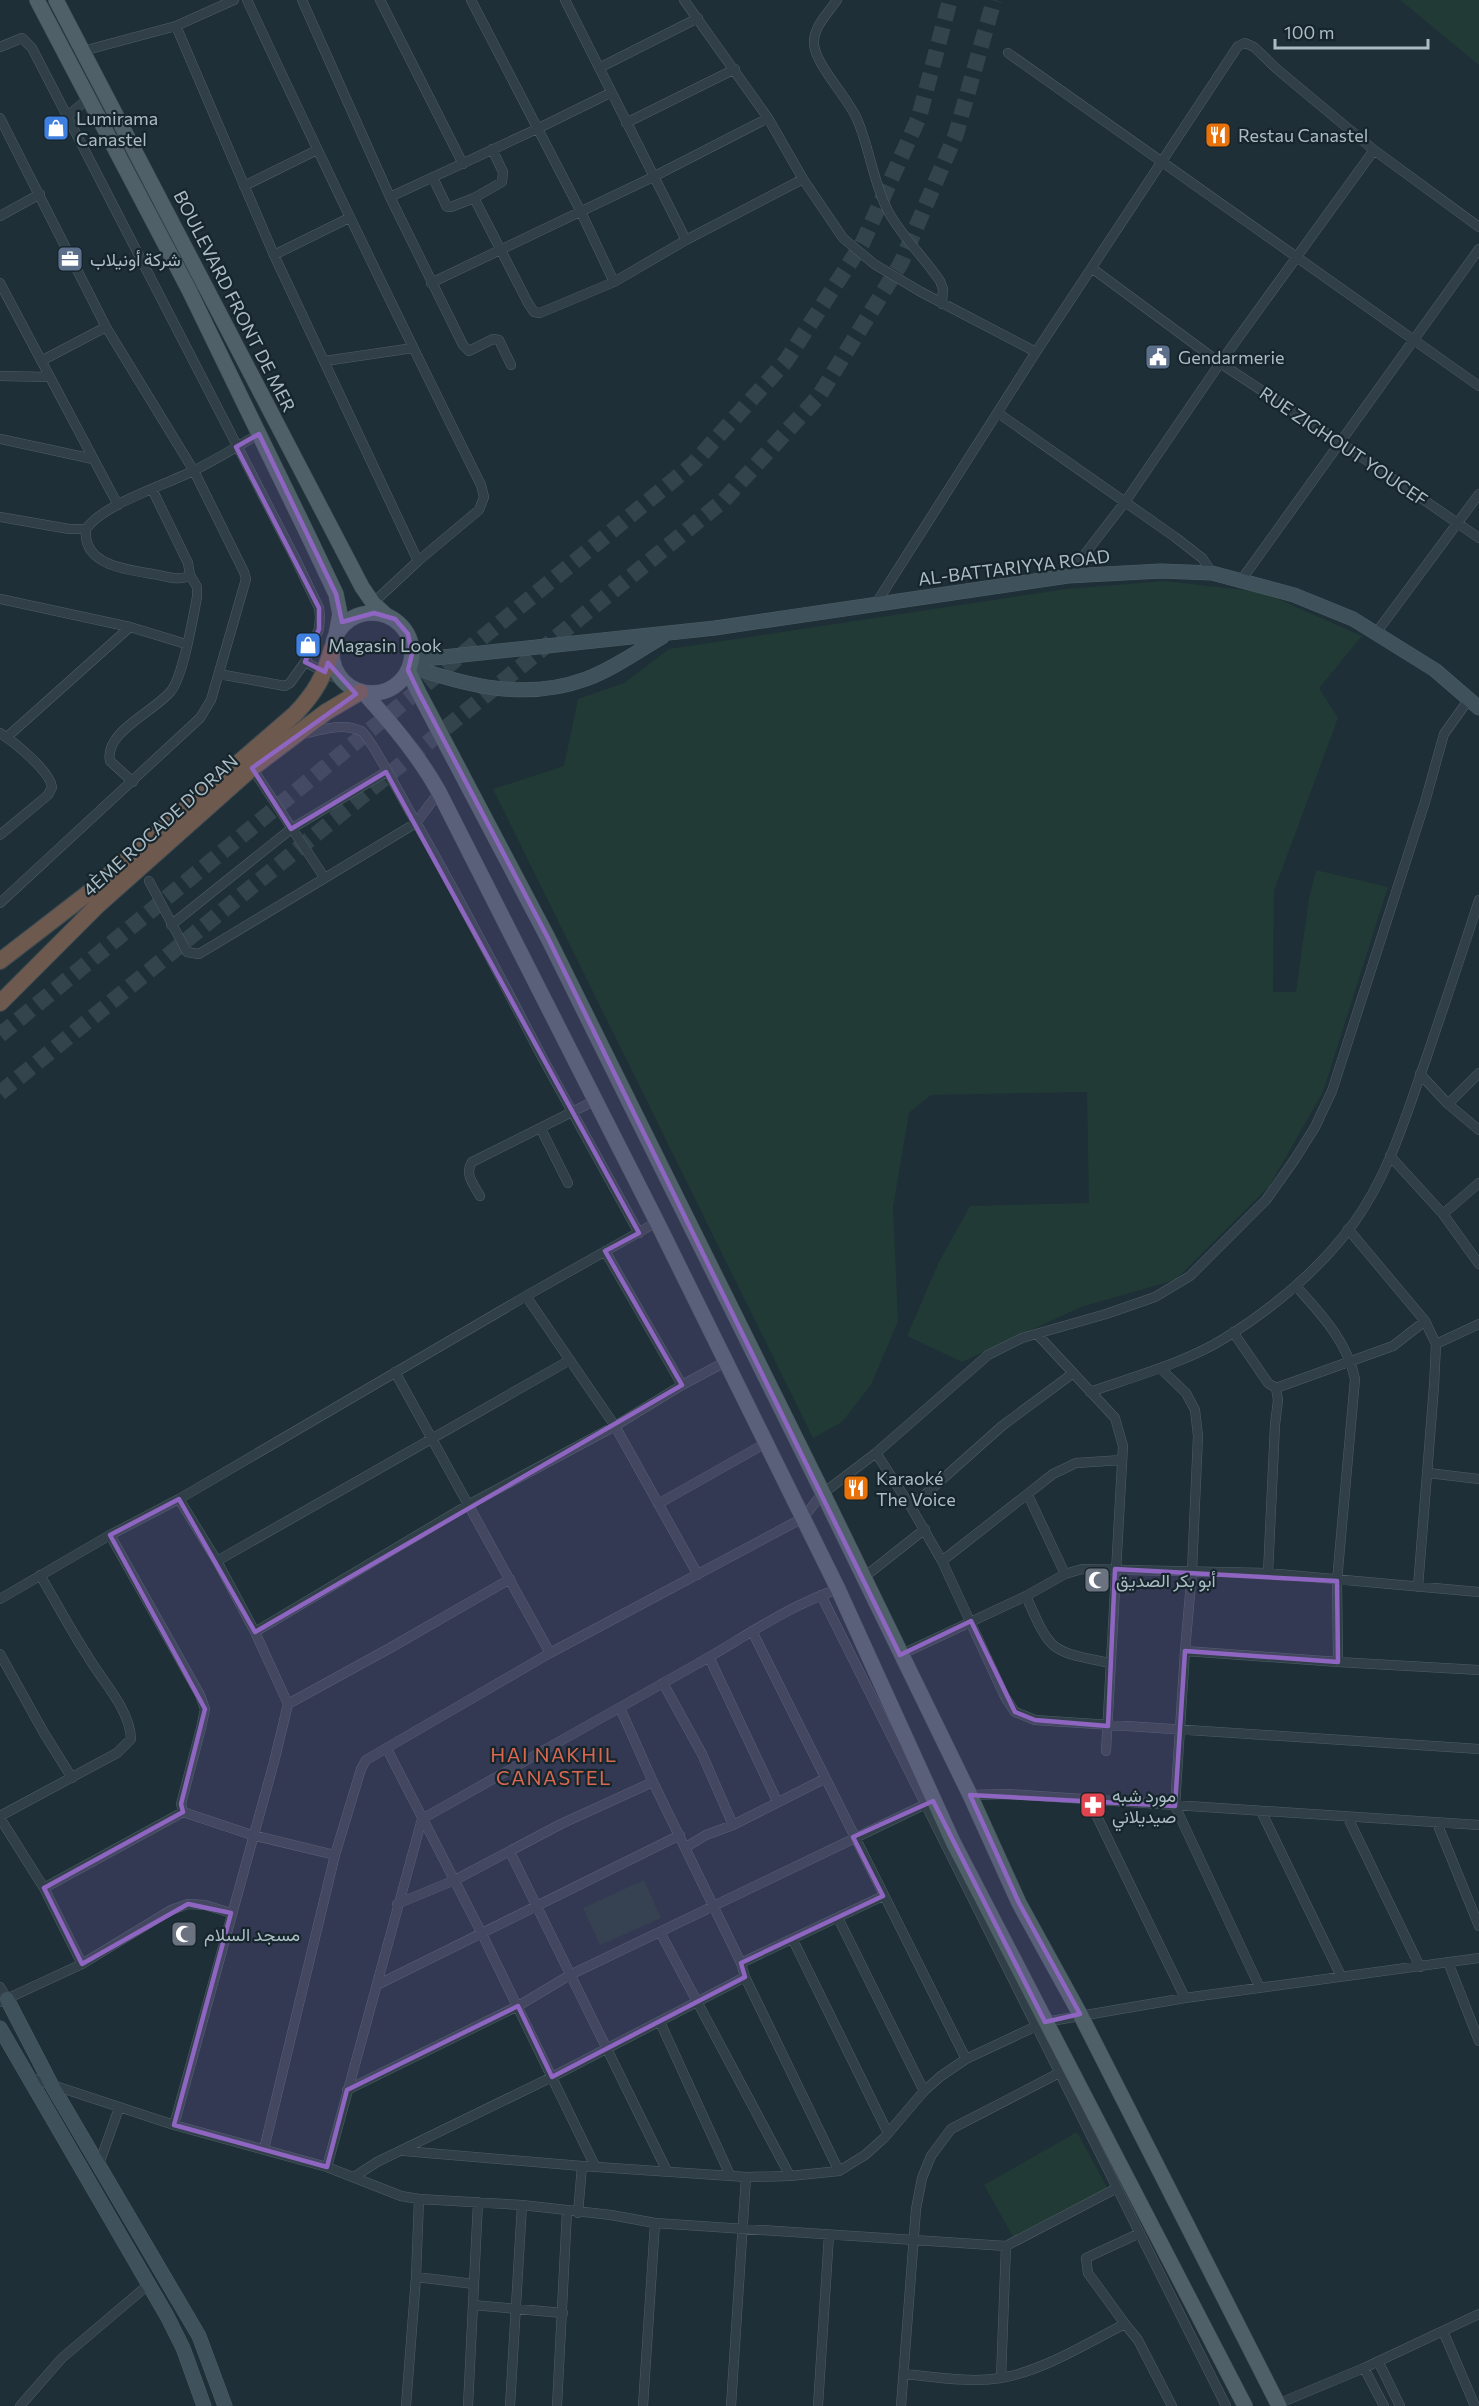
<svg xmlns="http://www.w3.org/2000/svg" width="1479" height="2406" font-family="Commissioner,Vazirmatn,sans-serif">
  <rect width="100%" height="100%" fill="#1e2f37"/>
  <path fill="#213a35" d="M 1400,0 L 1479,0 L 1479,65 Z
    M 1165,581 L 1262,592 L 1362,636 L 1319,688 L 1338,718 L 1274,891 L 1273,992 L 1296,992 L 1309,898 L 1316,870 L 1388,887 L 1323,1092 L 1270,1185 L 1175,1280 L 1081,1307 L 962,1362 L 907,1336 L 938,1264 L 970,1206 L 1089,1203 L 1087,1092 L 931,1095 L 909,1113 L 893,1207 L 898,1321 L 871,1385 L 842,1422 L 813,1438 L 493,789 L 564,766 L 578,699 L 624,683 L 669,649 L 1066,589 Z
    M 644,1880 L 661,1918 L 600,1945 L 583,1908 Z
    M 1077,2132 L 1108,2189 L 1013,2237 L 984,2185 Z"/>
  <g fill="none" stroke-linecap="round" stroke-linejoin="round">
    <path stroke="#33444c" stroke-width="16" stroke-dasharray="16 8" stroke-linecap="butt" d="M 0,1035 L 693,464 L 786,361 L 862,244 L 919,117 L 950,0
      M 0,1093 L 724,500 L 819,396 L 901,263 L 956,134 L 994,0"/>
    <defs>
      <path id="minor" d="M 247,0 C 323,163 401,324 481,485 L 484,497 L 479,510 L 418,561 L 373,603
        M 302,0 L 390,197 L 463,345 L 469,351 L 493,339 L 499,340 L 511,365
        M 380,0 L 463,164
        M 471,0 L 580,210 L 614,282
        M 565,0 L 686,240
        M 684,0 L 768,118 L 803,179 L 843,238 L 874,264 L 921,292 L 1036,352
        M 837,0 C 828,13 813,27 814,44 C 815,64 848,98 857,119 C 870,149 873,182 888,211 C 902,237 924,257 940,281 L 943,289 L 942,304
        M 176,26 L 274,255 L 418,561
        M 0,47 L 22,38 L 32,48 L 295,558 L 319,608 L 320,617 L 319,629 L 305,662 L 346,683
        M 83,51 L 176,26 L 234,0
        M 1008,53 L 1479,386
        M 599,68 L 698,18
        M 66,117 L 88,99
        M 0,118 L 106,327 L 194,471 L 244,572 L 246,579 L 211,700 L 200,718 L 0,903
        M 626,123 L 735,69
        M 433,178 L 447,207 L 451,207 L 474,198 L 502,182 L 503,172 L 492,149
        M 244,186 L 317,150
        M 390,197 L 539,128 L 610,93
        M 474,198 L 528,303 L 534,312 L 540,313 L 614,282 L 686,240 L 803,179
        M 0,216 L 40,194
        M 274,255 L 349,218
        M 1093,269 L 1220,363 L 1340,442 L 1479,538
        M 0,283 L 118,505
        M 431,283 L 653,177 L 768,118
        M 41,361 L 106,327
        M 325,361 L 413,348
        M 0,376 L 50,377
        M 998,413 L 1175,537 L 1202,558 L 1212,573
        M 0,439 L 93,459
        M 0,517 L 69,529 L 86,529 C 103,504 166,485 195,470 C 217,459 238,446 259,434
        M 86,529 C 82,565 127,570 153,574 C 165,576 180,582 190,575 L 188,563 L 152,489
        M 1068,576 L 1125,502 L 1220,363 L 1374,150
        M 1242,579 L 1479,249
        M 0,599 L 130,627 L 186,644
        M 877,602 L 1036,352 L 1238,46 L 1245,43 L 1254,47 L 1278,70 L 1374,150 L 1479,227
        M 1376,633 L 1479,494
        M 219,674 L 285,686 L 290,683 L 305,662
        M 0,733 C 14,742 50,771 52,787 L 48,795 L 0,835
        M 303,734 C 320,730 344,722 361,731 C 369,735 403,800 410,812 C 457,892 499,975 542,1057 C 574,1116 607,1174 639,1233
        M 7,737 L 130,627
        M 252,768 L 324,877
        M 133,782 L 110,761 C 104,732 154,712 171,691 C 183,677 193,618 197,597 L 197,587 L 190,575
        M 149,881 L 187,952 L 199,954 L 416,823 L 439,792
        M 171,925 L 291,829 L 386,772
        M 1420,1074 L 1448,1104 L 1479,1130
        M 1448,1104 L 1479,1073
        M 541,1129 L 568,1183
        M 1390,1156 L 1443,1214
        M 1479,1183 L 1443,1214 L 1479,1264
        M 480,1196 C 474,1185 464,1174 472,1162 L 596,1100
        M 1348,1229 L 1425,1321 L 1436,1344 L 1434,1386 L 1418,1587
        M 605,1251 L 682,1385
        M 1296,1286 C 1321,1314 1347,1341 1355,1379 L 1337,1581 L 1338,1662
        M 526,1296 L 615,1426 L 698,1575
        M 1233,1332 L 1268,1383 L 1276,1388 L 1278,1400 L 1275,1425 L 1268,1573
        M 1037,1334 L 1115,1418 L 1123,1446 L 1106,1751
        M 1436,1344 L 1479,1324
        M 1160,1368 L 1186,1393 L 1195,1410 L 1198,1436 L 1192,1571 L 1185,1651 L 1175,1806 L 1260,1988
        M 395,1372 L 550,1653
        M 1276,1388 L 1393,1346 L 1425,1321
        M 1090,1392 C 1133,1377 1187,1362 1225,1338 C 1273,1308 1319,1270 1353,1224 C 1389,1175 1406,1115 1426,1059 C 1444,1006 1462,953 1479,900
        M 876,1453 L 911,1507 L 942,1561 L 1005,1697 L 1015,1712 L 1035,1720 L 1479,1749
        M 1428,1473 L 1479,1479
        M 1028,1495 L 1065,1574
        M 658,1504 L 766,1443
        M 911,1507 L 1002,1426 L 1072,1374
        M 217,1561 L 570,1360
        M 942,1561 L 1053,1474 L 1076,1463 L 1122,1460
        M 863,1578 L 925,1529
        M 821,1595 L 1226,2406
        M 1026,1596 C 1051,1653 1050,1651 1110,1663
        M 0,1599 L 110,1535 L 179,1499 L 526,1296 L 657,1222
        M 752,1631 L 966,2059
        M 255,1632 L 468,1505 L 615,1426 L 682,1385 L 725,1362
        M 1185,1651 L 1338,1662 L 1479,1670
        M 0,1654 L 44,1733 L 72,1778
        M 900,1655 L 1026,1596 L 1065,1574 L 1082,1569 L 1268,1573 L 1479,1592
        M 709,1657 L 777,1801
        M 663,1683 L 702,1754 L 733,1825
        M 288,1704 L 390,1648 L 510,1579
        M 620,1708 L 653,1782 L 741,1963 L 745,1977 L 839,2171
        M 387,1749 L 482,1934 L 595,2166
        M 970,1795 L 1007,1794 L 1479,1825
        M 1089,1800 L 1185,1998
        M 1261,1811 L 1341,1976
        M 183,1812 L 252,1835 L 335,1855
        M 0,1816 L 117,1753 L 131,1739 C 130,1709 102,1681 87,1655 C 70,1629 56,1602 40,1575
        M 0,1818 L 44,1888 L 82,1964
        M 1348,1818 L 1420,1967
        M 1437,1823 L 1479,1926
        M 686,1847 L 706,1835 L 733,1825 L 824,1779
        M 510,1852 L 667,2171
        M 44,1888 L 183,1812 L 181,1804 L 201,1728 L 205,1709 L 200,1695 L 110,1535
        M 397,1904 L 455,1880 L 561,1824 L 653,1782
        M 838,1918 L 924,2091
        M 660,1932 L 790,2176
        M 793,1940 L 888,2133
        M 1448,1962 L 1479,2041
        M 741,1963 L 883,1896
        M 377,1985 L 680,1835
        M 0,1987 L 7,1999
        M 0,2002 L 82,1964 L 171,1910 L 188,1904 L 205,1905 L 231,1913
        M 660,2022 L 730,2175
        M 28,2077 L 174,2125 L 327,2167 L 401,2196 L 419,2199 L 522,2205 L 611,2215 L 655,2223 L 1006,2246 L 1117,2188
        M 347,2090 L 518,2006 L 570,1975 L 928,1803
        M 174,2125 L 274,1762 L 288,1704 L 255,1632 L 217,1561 L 179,1499
        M 264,2149 L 335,1855 L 361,1769 L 366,1760 L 550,1653 L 803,1518 L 822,1494 L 876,1453 L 988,1355 L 1022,1338 L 1106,1314 L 1155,1297 L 1190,1276 L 1266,1200 L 1295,1159 L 1315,1127 L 1332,1091 L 1425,802 L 1444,734 L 1469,699
        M 404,2151 L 582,2166 L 746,2177 L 790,2176 L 839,2171 L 865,2155 L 884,2138 L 924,2091 L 941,2076 L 966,2059 L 1045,2022 L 1185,1998 L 1479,1958
        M 99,2164 L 119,2108
        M 327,2167 L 422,1819 C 514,1767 605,1716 697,1664 C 743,1638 788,1606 838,1589
        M 354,2177 L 377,2162 L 552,2077 L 745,1977
        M 578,2213 L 582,2166
        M 416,2277 L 474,2284
        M 473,2305 L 563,2313
        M 1125,2324 L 1088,2273 L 1086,2258 L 1140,2233
        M 1443,2331 L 1475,2406
        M 1378,2361 L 1400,2406
        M 1364,2368 L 1384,2406
        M 904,2374 C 935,2377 969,2383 1001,2378 C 1043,2371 1087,2343 1125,2324 L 1138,2340 L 1172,2406
        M 1001,2378 L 1006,2246
        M 1275,2405 L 1364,2368 L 1479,2314
        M 20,2406 L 62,2358 L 148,2285
        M 406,2406 L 416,2277 L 419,2199
        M 468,2406 L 478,2202
        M 510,2406 L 522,2205
        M 557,2406 L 567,2211
        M 643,2406 L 655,2223
        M 731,2406 L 746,2177
        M 818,2406 L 829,2235
        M 901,2406 L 916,2209 L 922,2178 L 931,2156 L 951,2129 L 1059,2073"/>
      <path id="secondary" d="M 412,654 L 425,658 L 434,658 L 715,628 L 1068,576 L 1161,571 L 1212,573 L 1294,595 L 1353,619 L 1435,670 L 1479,708
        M 410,666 C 467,686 526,701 586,679 C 613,669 638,651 662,637
        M 7,1999 L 51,2084 L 199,2336 L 225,2406
        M 0,2028 L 167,2316 L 183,2348 L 204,2406"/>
      <path id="primary" d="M 37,0 L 189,290 L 308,535 L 336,594 L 340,614 L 336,635
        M 56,0 L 362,587 L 373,603 L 386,615
        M332 653a40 40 0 1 1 80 0a40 40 0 1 1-80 0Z
        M 408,670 L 419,693 L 548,938 L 817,1481 L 970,1795 L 1019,1903 L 1080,2014 L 1279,2406
        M 364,693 C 392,724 419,756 439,792 L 657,1222 L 838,1589 L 953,1842 L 1245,2406"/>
      <path id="motorway" d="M 0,961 L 87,894 L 295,714 C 315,693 324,677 332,649
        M 0,1003 L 98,905 L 252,768 L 326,712 L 360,692"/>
    </defs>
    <use href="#minor" stroke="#4f5e66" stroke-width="10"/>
    <use href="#secondary" stroke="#4f5e66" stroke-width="15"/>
    <use href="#primary" stroke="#3e4c54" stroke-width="16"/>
    <use href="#motorway" stroke="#3c4b52" stroke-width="18"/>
    <use href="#minor" stroke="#314048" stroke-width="9"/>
    <use href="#secondary" stroke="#3f515b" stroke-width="14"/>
    <use href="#primary" stroke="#4f6068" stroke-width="15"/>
    <use href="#motorway" stroke="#6e594e" stroke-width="16"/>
  </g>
  <path fill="#8e66c1" fill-opacity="0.2" stroke="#8e66c1" stroke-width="4.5" stroke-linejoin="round" d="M 259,434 L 336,594 L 342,622 L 374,613 L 395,619 L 408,634 L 412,654 L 408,670 L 419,693 L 548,938 L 900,1655 L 971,1621 L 1015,1712 L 1035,1720 L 1108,1726 L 1115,1569 L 1337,1581 L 1338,1662 L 1185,1651 L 1175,1806 L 970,1795 L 1019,1903 L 1080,2014 L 1045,2022 L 933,1801 L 853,1837 L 883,1896 L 741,1963 L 745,1977 L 552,2077 L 518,2006 L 347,2090 L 327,2167 L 174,2125 L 231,1913 L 188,1904 L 82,1964 L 44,1888 L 183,1812 L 181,1804 L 205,1709 L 110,1535 L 179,1499 L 255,1632 L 682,1385 L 605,1251 L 639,1233 L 386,772 L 291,829 L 252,768 L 356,694 L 328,663 L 325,672 L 305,662 L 319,629 L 319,608 L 236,447 Z"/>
  <defs>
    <symbol id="shop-square" viewBox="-11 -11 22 22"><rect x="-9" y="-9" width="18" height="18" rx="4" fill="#3f7fe0" stroke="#17252c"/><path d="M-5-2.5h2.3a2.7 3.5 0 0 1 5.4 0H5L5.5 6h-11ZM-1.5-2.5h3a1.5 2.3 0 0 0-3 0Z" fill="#fff"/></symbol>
    <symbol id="restaurant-square" viewBox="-11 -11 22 22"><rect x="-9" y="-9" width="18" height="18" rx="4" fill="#e8710a" stroke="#17252c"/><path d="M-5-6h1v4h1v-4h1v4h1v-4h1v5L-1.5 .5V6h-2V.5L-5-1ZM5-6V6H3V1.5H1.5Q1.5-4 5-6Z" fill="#fff"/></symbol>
    <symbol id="office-square" viewBox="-11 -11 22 22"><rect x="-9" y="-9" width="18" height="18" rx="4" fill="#5c6f8a" stroke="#17252c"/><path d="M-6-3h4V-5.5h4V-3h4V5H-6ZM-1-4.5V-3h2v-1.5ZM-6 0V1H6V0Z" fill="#fff"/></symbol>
    <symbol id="civic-square" viewBox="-11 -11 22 22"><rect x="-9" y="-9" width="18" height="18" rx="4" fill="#5c6f8a" stroke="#17252c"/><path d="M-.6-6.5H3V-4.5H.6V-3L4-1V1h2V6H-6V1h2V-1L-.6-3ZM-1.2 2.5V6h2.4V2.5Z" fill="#fff"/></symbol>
    <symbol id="mosque-square" viewBox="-11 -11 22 22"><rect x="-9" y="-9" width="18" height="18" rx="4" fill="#6b7280" stroke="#17252c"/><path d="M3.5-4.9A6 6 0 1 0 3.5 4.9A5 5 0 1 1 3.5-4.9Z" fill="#fff"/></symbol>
    <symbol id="pharmacy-square" viewBox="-11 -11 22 22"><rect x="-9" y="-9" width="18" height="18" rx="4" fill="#e0444e" stroke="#17252c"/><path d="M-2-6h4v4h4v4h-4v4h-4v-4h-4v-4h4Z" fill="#fff"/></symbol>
  </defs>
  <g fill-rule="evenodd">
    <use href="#shop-square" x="41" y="113" width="30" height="30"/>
    <use href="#restaurant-square" x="1203" y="120" width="30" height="30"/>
    <use href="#office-square" x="55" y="244" width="30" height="30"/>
    <use href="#civic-square" x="1143" y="342" width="30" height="30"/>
    <use href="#shop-square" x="293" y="630" width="30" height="30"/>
    <use href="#restaurant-square" x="841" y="1473" width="30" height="30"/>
    <use href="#mosque-square" x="1082" y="1565" width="30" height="30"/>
    <use href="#pharmacy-square" x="1078" y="1790" width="30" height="30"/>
    <use href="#mosque-square" x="169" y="1919" width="30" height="30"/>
  </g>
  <g text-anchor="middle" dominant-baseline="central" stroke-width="4.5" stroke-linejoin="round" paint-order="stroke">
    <g font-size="18" fill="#abbcc5" stroke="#17252c" text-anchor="start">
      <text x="76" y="118">Lumirama<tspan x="76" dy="21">Canastel</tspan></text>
      <text x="1238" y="135">Restau Canastel</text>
      <text x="90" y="259">شركة أونيلاب</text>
      <text x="1178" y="357">Gendarmerie</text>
      <text x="328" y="645">Magasin Look</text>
      <text x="876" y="1478">Karaoké<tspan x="876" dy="21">The Voice</tspan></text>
      <text x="1116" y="1580">أبو بكر الصديق</text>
      <text x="1112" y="1795">مورد شبه<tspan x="1112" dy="21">صيديلاني</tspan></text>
      <text x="204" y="1934">مسجد السلام</text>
    </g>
    <g font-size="18" fill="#abbcc5" stroke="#17252c">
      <text transform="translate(235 301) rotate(63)">BOULEVARD FRONT DE MER</text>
      <text transform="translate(1344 446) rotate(34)">RUE ZIGHOUT YOUCEF</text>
      <text transform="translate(1014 567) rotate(-7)">AL-BATTARIYYA ROAD</text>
      <text transform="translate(160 825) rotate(-42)">4ÈME ROCADE D'ORAN</text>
    </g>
    <g font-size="20" letter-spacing="1.5" fill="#da6851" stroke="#17252c">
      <text x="554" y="1754">HAI NAKHIL<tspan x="554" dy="23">CANASTEL</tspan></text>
    </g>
  </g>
  <path d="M1275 39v9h153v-9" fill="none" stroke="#abbcc5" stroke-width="3"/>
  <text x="1284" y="39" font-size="18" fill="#abbcc5" stroke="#17252c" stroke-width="4.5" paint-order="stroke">100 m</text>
</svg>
